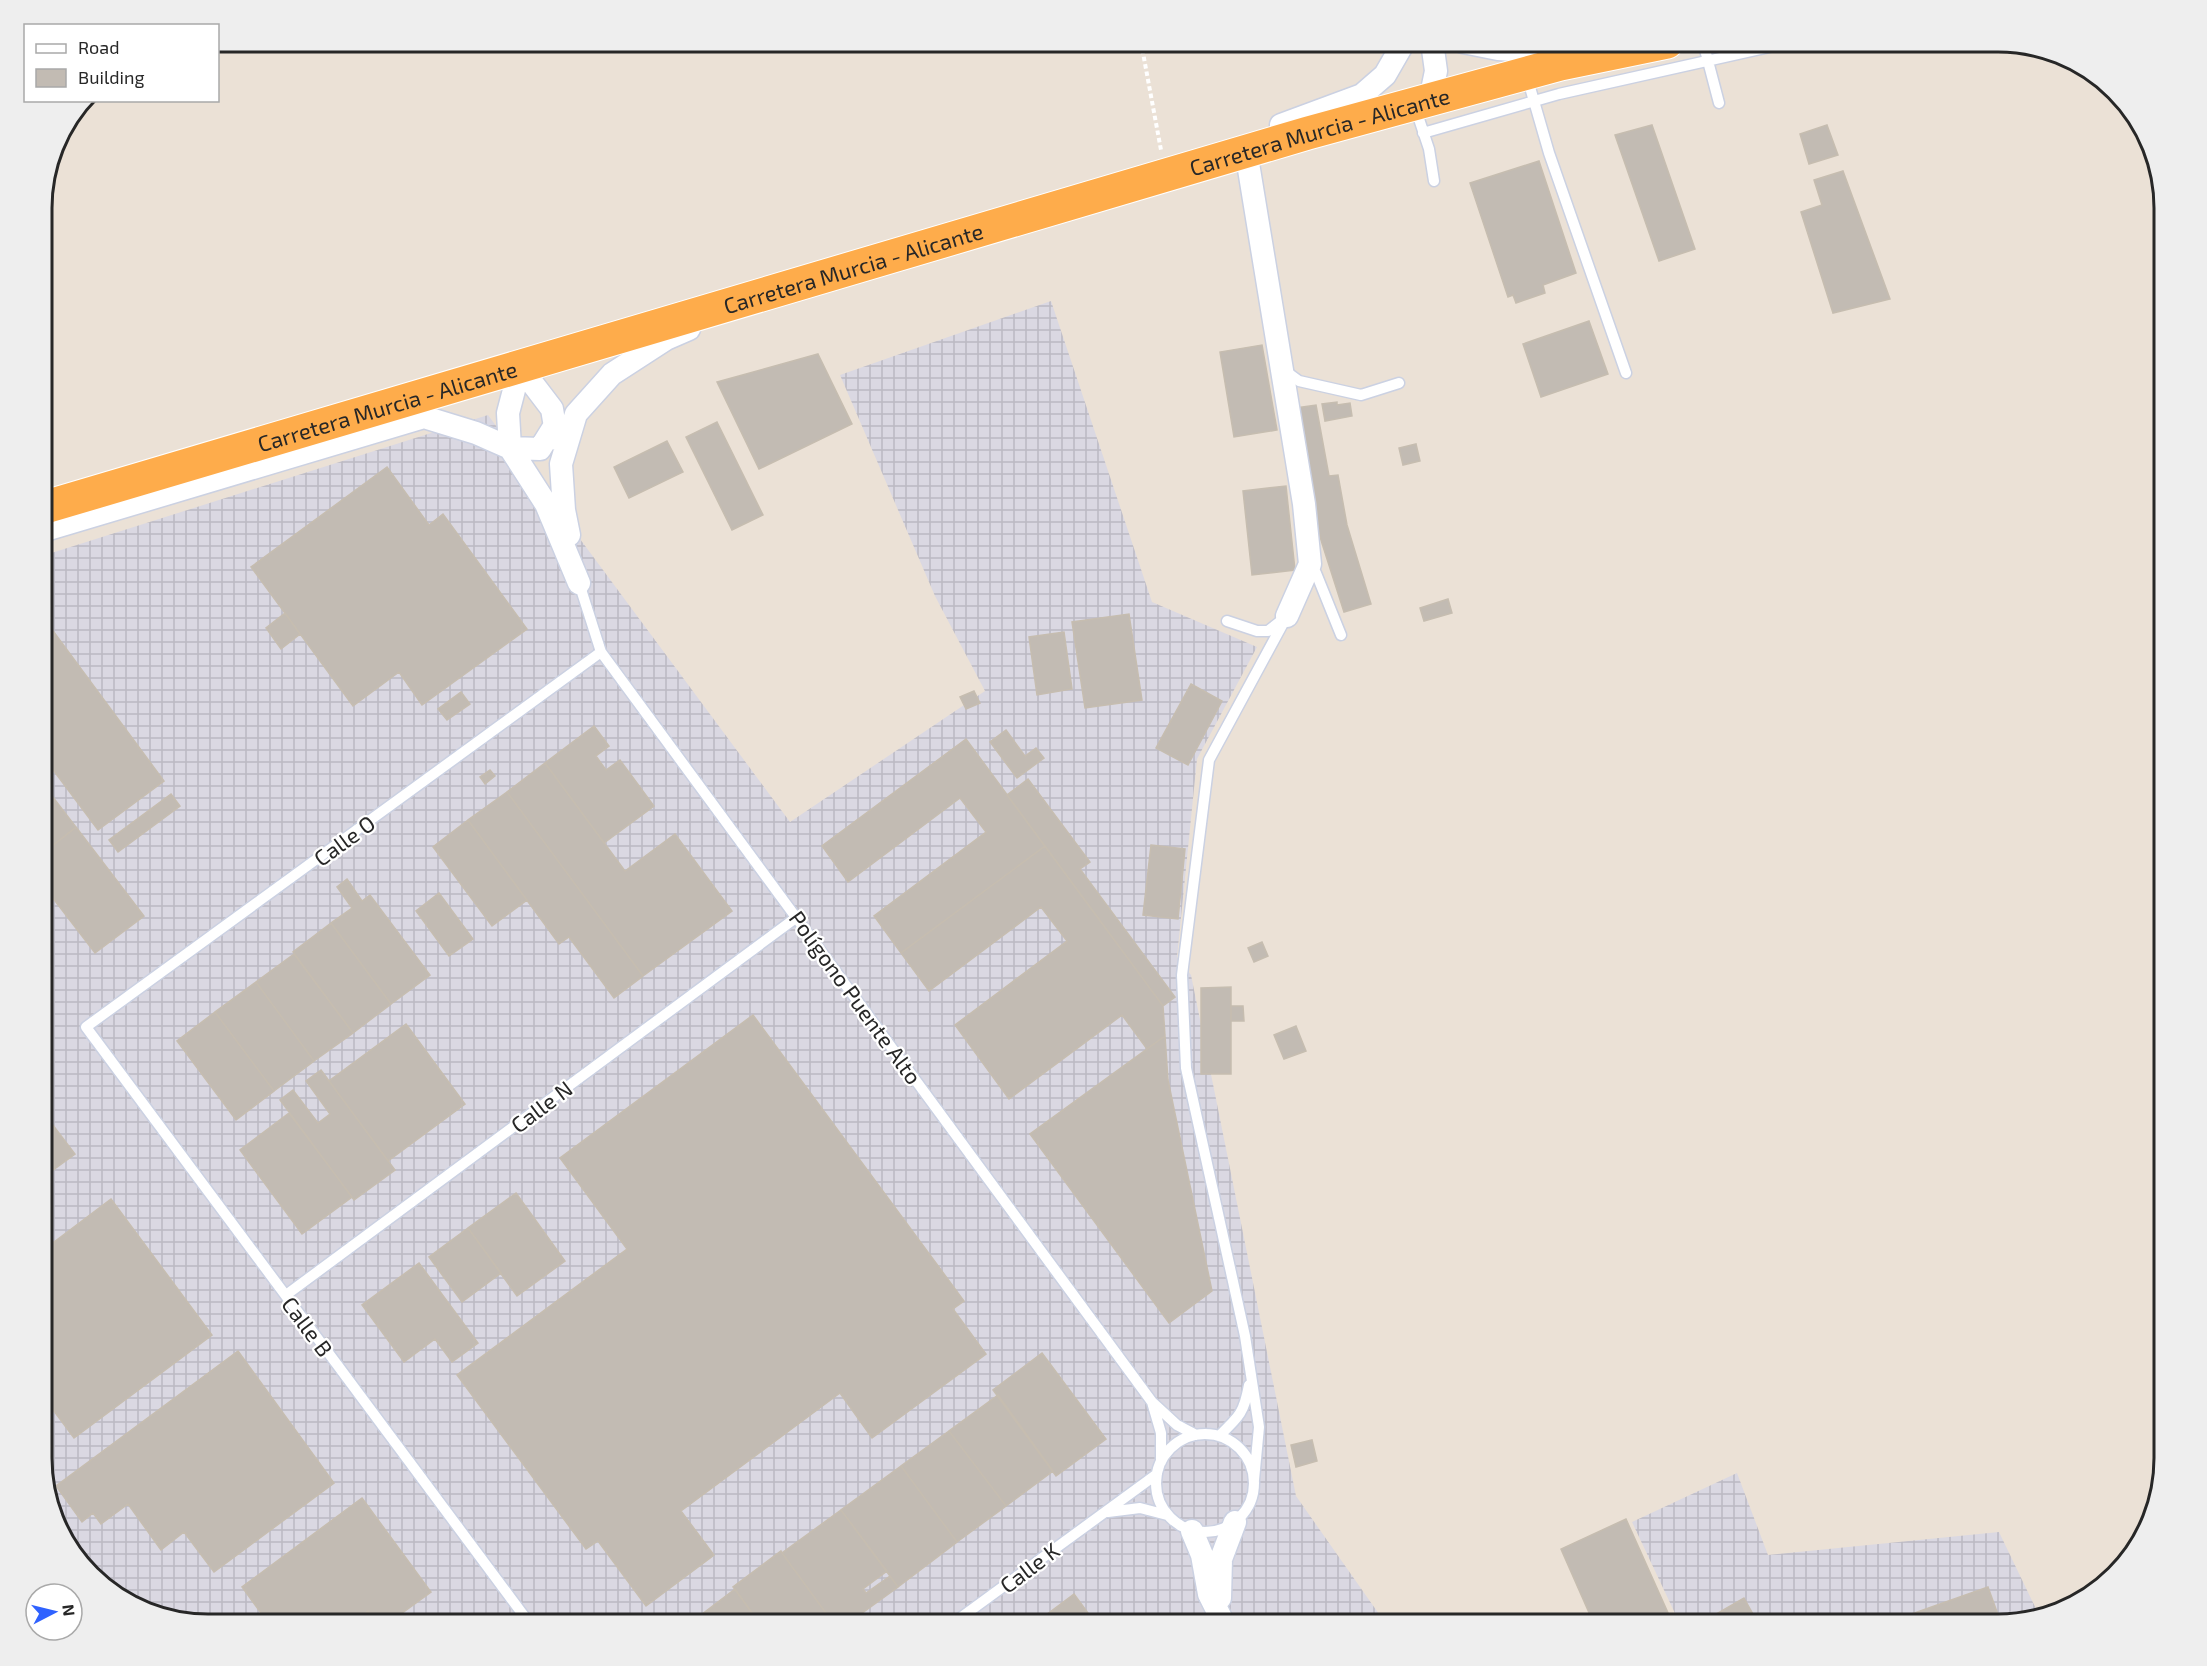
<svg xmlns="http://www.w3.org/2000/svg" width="2207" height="1666" font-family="'Exo 2',sans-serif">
  <defs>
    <pattern id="industrial-grid" width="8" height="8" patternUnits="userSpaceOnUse" patternTransform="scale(1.5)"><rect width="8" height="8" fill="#dad8e2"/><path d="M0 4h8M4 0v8" fill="none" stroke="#bbb9c2"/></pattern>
  </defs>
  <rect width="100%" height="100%" fill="#ebe1d6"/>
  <path fill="url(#industrial-grid)" d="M 1051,301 L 1152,602 L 1257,647 L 1197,759 L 1177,957 L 1191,975 L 1296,1496 L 1386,1624 L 208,1624 L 155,1615 L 107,1589 L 59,1531 L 42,1468 L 42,556 L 488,415 L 790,822 L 985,691 L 935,596 L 840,375 Z
    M 1737,1473 L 1768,1555 L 1999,1532 L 2039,1615 L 1998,1624 L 1680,1624 L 1632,1522 Z"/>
  <path fill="#c2bbb3" stroke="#c6bdb0" stroke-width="1.5" d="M 1652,125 L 1695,249 L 1659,261 L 1615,135 Z
    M 1827,125 L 1838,155 L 1809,164 L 1800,134 Z
    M 1539,161 L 1576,273 L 1543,285 L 1545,293 L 1516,303 L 1513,295 L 1508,297 L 1470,183 Z
    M 1843,171 L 1890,299 L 1833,313 L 1801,212 L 1822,205 L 1814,180 Z
    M 1589,321 L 1608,374 L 1541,397 L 1523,344 Z
    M 1262,345 L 1277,430 L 1234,437 L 1220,352 Z
    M 818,354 L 852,424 L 759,469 L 717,382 Z
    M 1337,402 L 1337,405 L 1350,403 L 1352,416 L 1325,421 L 1322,404 Z
    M 1316,405 L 1329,476 L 1338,475 L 1347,525 L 1371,604 L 1344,612 L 1320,537 L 1296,408 Z
    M 717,422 L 763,515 L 732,530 L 686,437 Z
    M 667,441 L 683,472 L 629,498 L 614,467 Z
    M 1416,444 L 1420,461 L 1403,465 L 1399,448 Z
    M 387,467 L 429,525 L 443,514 L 527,629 L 422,705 L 399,672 L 353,706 L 251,567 Z
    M 1286,486 L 1295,570 L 1252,575 L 1243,491 Z
    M 1448,599 L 1452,613 L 1424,621 L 1420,608 Z
    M 285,613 L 300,634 L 281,649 L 266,628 Z
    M 1129,614 L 1142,700 L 1085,708 L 1072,622 Z
    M 42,616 L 164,781 L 98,830 L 42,755 Z
    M 1064,632 L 1072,689 L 1037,695 L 1029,637 Z
    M 1191,684 L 1222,701 L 1188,765 L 1156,748 Z
    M 974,691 L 980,703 L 966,709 L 960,697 Z
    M 461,692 L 470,704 L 447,720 L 438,709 Z
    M 594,726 L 609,746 L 596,756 L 606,770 L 620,760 L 654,806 L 604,843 L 545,763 Z
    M 1006,730 L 1025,756 L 1036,748 L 1044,758 L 1017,778 L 990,742 Z
    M 966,739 L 1045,846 L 901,953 L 874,916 L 986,832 L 960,798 L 848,882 L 822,846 Z
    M 545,763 L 625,871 L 675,834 L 732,911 L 643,976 L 507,792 Z
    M 490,770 L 495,776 L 485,784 L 480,777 Z
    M 1028,779 L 1090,862 L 1080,869 L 1175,997 L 1163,1006 L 1007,795 Z
    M 42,783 L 76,827 L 42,854 Z
    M 507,792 L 643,976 L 614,998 L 569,937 L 559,944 L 468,820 Z
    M 171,794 L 180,806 L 118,852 L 109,840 Z
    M 468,820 L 527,900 L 492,926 L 433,847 Z
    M 76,827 L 144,916 L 95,953 L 42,884 L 42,854 Z
    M 1151,845 L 1185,849 L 1178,919 L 1143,915 Z
    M 1045,846 L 1163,1006 L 1165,1036 L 1147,1049 L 1122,1015 L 1009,1099 L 955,1025 L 1067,941 L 1041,907 L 929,991 L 901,953 Z
    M 347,879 L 362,901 L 370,895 L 430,975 L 391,1004 L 331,923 L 352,908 L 337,887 Z
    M 439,893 L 473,939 L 449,956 L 416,911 Z
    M 331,923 L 391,1004 L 353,1033 L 293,952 Z
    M 1262,942 L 1268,956 L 1254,962 L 1248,948 Z
    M 294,954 L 353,1033 L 314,1061 L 256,982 Z
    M 256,982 L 314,1061 L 274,1091 L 215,1012 Z
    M 1231,987 L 1231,1074 L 1201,1074 L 1201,988 Z
    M 1231,1006 L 1243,1006 L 1244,1021 L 1231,1021 Z
    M 215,1012 L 274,1091 L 236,1120 L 177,1041 Z
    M 753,1015 L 964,1301 L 953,1309 L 986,1354 L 872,1438 L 840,1393 L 681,1511 L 714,1555 L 646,1606 L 598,1541 L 586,1549 L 457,1375 L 627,1249 L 560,1158 Z
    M 406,1024 L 465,1104 L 388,1161 L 329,1081 Z
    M 1296,1026 L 1306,1051 L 1284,1059 L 1274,1035 Z
    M 1165,1036 L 1168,1080 L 1212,1291 L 1169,1323 L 1030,1134 Z
    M 321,1070 L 395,1170 L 354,1200 L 280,1100 L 293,1090 L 318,1123 L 330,1114 L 306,1081 Z
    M 289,1113 L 352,1197 L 302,1234 L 240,1150 Z
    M 42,1118 L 45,1122 L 49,1120 L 75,1154 L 42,1178 Z
    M 516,1193 L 565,1261 L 517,1296 L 468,1228 Z
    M 111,1199 L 212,1335 L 74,1438 L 42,1395 L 42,1251 Z
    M 468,1228 L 501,1273 L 462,1302 L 429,1257 Z
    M 419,1263 L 478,1343 L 452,1362 L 435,1339 L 404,1362 L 362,1305 Z
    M 238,1351 L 334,1483 L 214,1572 L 184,1532 L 161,1550 L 128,1504 L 101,1524 L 93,1513 L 82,1522 L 56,1486 Z
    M 1042,1353 L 1106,1439 L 1056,1476 L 993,1390 Z
    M 998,1395 L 1053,1471 L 1006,1506 L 949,1431 Z
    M 949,1431 L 1006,1506 L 957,1542 L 901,1466 Z
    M 1312,1440 L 1317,1461 L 1296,1467 L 1291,1445 Z
    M 901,1466 L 957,1542 L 898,1587 L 841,1510 Z
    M 362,1498 L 431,1592 L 387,1624 L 377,1624 L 368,1611 L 350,1624 L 269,1624 L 242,1587 Z
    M 841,1510 L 887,1571 L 863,1589 L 866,1593 L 890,1576 L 898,1587 L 847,1624 L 834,1624 L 782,1553 Z
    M 1626,1519 L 1673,1624 L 1594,1624 L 1561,1549 Z
    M 781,1551 L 782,1553 L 834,1624 L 760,1624 L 733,1587 Z
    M 1988,1587 L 2001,1623 L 1908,1624 L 1906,1616 Z
    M 735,1589 L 760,1624 L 689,1624 Z
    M 1074,1594 L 1096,1624 L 1034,1624 Z
    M 1744,1598 L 1754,1616 L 1739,1624 L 1715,1624 L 1711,1617 Z"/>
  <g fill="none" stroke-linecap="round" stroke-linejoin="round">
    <defs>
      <path id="service" d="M 1703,42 L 1719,103
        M 1527,77 L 1549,153 L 1626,373
        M 1415,107 L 1429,149 L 1434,181
        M 1423,133 L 1559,94 L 1792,42
        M 1284,370 L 1299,381 L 1361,395 L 1399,383
        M 1310,564 L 1316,573 L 1341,635
        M 579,583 L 601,652 L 1152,1402 L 1177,1425 L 1196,1435
        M 1227,621 L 1257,631 L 1268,631 L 1282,620
        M 286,1295 L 797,917
        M 1152,1402 L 1161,1433 L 1161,1462
        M1156 1483a49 49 0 1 1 98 0a49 49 0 1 1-98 0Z
        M 1219,1436 C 1239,1417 1244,1413 1249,1385
        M 1254,1480 L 1259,1427 L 1245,1336 L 1186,1068 L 1182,975 L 1209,760 L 1287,616
        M 1108,1512 L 1140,1508 L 1167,1515
        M 530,1624 L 86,1027 L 601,652
        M 952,1624 L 1157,1474"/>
      <path id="minor" d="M 1463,42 L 1498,49 L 1540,52 L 1578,44
        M 1430,100 L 1436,71 L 1432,42
        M 1281,125 L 1362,95 L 1385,75 L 1404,42
        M 1246,151 L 1304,504 L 1310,564 L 1287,616
        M 520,367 L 508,413 L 510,448 L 540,449 L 555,425
        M 520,367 L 552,409 L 557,439
        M 42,531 L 424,417 L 476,433 L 510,448 L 546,504 L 579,583
        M 569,535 L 564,510 L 561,464 L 576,414 L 612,374 L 666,339 L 689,329
        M 1192,1531 L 1202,1555 L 1209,1594 L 1224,1624
        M 1220,1598 L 1221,1559 L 1235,1522"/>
      <g id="trunk">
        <path id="s1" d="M 42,508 L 1308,133 L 1560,64 L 1667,42"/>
      </g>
    </defs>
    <use href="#service" stroke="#cbd1e2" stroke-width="13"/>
    <use href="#minor" stroke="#cbd1e2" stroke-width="25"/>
    <use href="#trunk" stroke="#fff" stroke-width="35"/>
    <path stroke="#fff" stroke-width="4" stroke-dasharray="4.5 3" stroke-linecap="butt" d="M 1141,42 L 1161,150"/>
    <use href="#service" stroke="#fff" stroke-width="10"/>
    <use href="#minor" stroke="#fff" stroke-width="22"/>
    <use href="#trunk" stroke="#feac4b" stroke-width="33"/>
  </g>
  <g text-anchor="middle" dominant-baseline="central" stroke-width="4.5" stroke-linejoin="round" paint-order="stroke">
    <g font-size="22" fill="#272727" stroke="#fff">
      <text stroke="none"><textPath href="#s1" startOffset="1332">Carretera Murcia - Alicante</textPath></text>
      <text stroke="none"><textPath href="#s1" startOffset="846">Carretera Murcia - Alicante</textPath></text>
      <text stroke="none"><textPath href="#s1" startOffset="360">Carretera Murcia - Alicante</textPath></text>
      <text transform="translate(344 840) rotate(-36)">Calle O</text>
      <text transform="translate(856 997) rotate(54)">Polígono Puente Alto</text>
      <text transform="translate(541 1106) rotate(-37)">Calle N</text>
      <text transform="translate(308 1326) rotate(53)">Calle B</text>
      <text transform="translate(1029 1567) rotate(-37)">Calle K</text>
    </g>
  </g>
  <path d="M0 0H2207V1666H0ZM208 52H1998A156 156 0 0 1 2154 208V1458A156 156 0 0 1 1998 1614H208A156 156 0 0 1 52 1458V208A156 156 0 0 1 208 52Z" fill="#eee" fill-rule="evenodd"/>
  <path fill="none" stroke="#272727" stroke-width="3" d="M208 52H1998A156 156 0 0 1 2154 208V1458A156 156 0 0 1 1998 1614H208A156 156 0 0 1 52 1458V208A156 156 0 0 1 208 52Z"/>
  <rect x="24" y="24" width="195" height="78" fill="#ffffff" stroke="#a9a9a9" stroke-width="1.5"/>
  <rect x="36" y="44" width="30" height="9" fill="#ffffff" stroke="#a9a9a9" stroke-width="1.5"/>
  <text x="78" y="54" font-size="18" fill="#272727">Road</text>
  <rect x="36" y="69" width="30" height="18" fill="#c2bbb3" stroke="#a9a9a9" stroke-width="1.5"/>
  <text x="78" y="84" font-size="18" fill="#272727">Building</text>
  <g transform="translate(54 1612) rotate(83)"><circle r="28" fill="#ffffff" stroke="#a9a9a9" stroke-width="1.5"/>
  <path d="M0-4.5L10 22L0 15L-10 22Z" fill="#2f62ff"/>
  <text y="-9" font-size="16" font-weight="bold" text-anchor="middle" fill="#272727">N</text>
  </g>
</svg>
